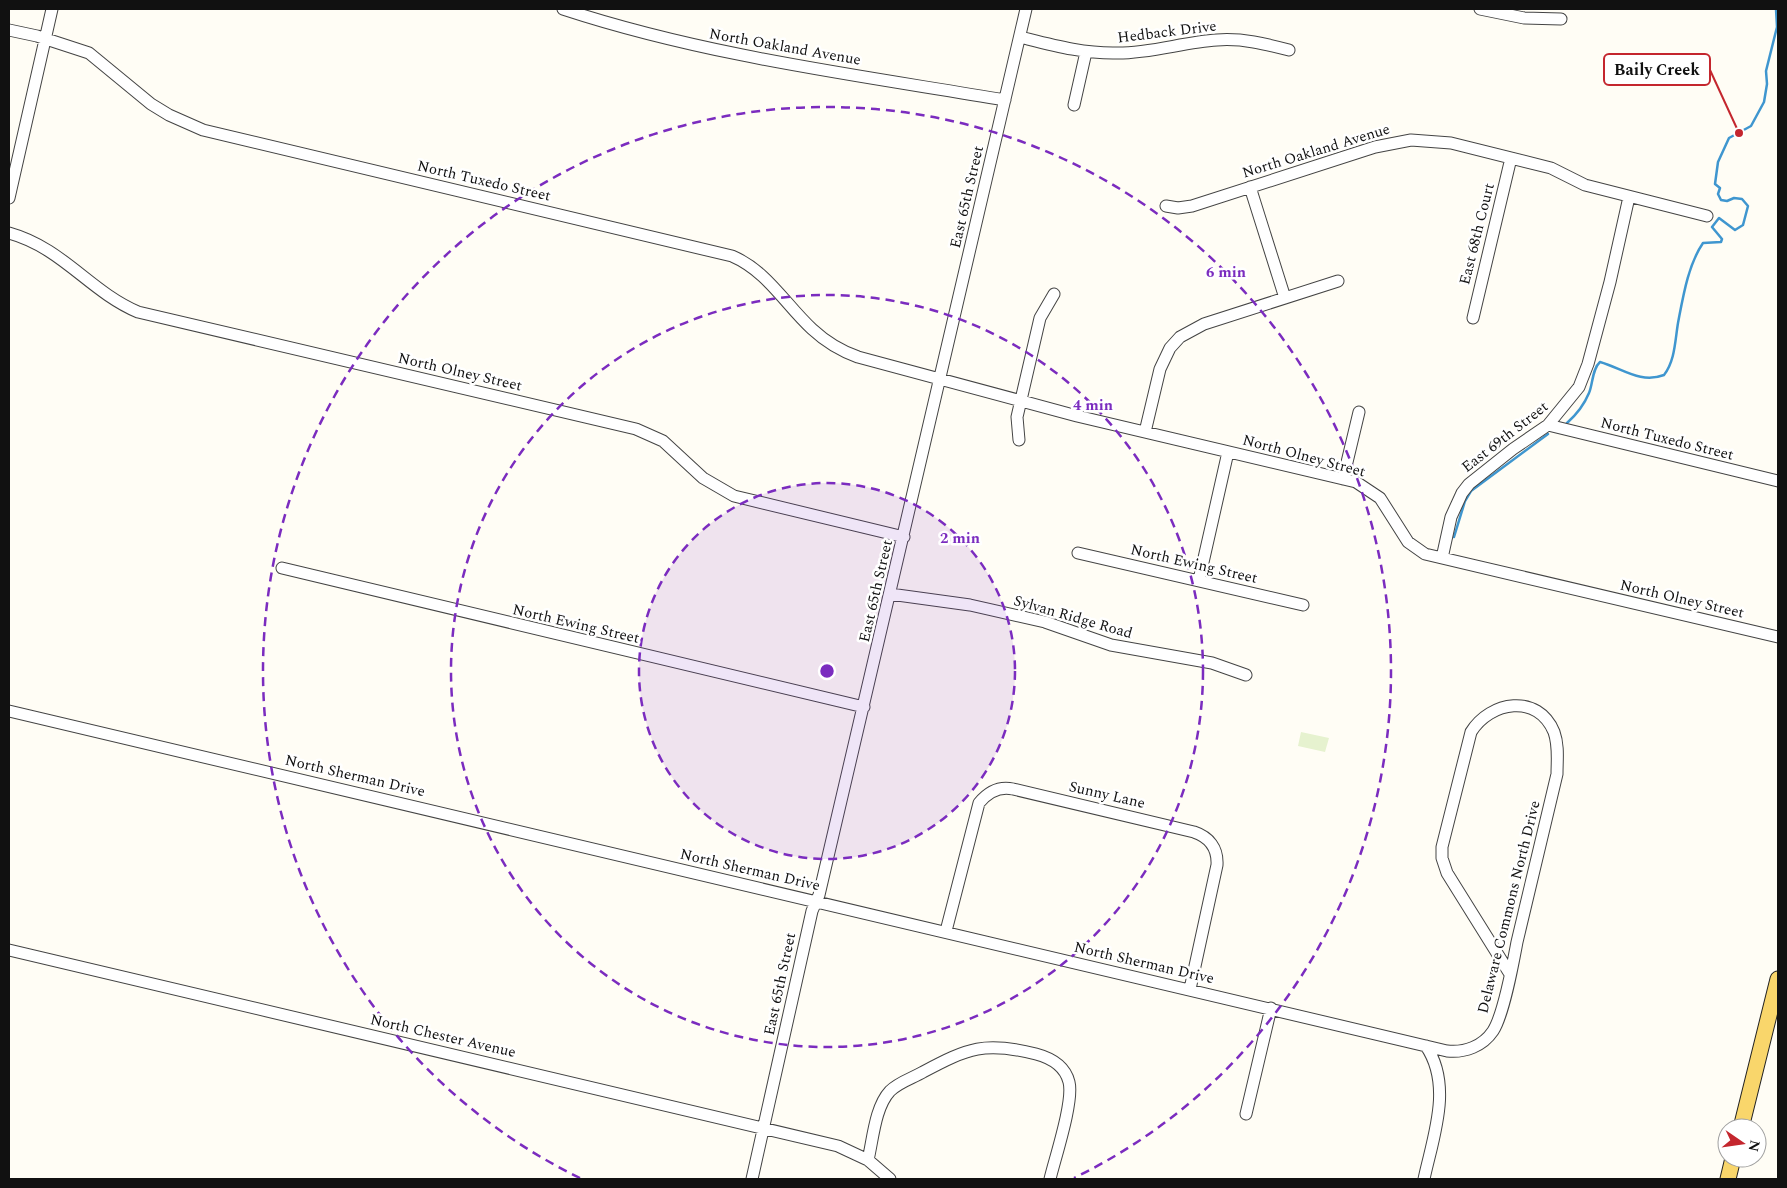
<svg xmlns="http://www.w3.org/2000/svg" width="1787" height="1188" font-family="Spectral,serif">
  <rect width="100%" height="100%" fill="#fffdf5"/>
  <path fill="#e6f2cf" d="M 1301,732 L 1329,738 L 1325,752 L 1298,746 Z"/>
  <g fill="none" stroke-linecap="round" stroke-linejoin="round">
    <path stroke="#3f96cf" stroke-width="2.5" d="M 1567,423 C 1576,415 1584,405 1589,393 C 1593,384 1592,369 1600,362 C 1622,368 1640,384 1664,375 C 1675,361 1675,341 1678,323 C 1683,297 1688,265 1703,243 L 1721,242 L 1722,239 L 1712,227 L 1719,218 L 1735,230 L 1743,225 L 1748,206 L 1742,199 L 1734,198 L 1727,201 L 1721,200 L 1718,194 L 1720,188 L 1715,184 L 1718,162 L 1729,138 L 1751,126 L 1764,102 L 1767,84 L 1766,71 L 1777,27 L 1776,9
      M 1454,537 L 1465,501 L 1471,491 L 1548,434"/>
    <defs>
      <path id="minor" d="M 563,9 C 706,56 857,75 1005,100
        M 1480,9 L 1524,18 L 1561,19
        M 9,30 L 37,36 L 89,53 L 151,104 L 169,115 L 203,130 L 732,256 C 767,271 785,304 812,329 C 826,342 841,351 858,357 L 1077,416 L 1356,482 L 1380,498 L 1408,542 L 1425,554 L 1778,637
        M 1020,37 C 1052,45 1084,54 1118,53 C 1152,53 1184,42 1217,40 C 1242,38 1266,44 1289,50
        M 1074,105 L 1086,52
        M 1250,187 L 1285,298
        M 9,198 L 52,9
        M 1166,206 L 1178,208 L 1192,206 L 1375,147 L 1411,140 L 1451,143 L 1551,168 L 1585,185 L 1707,216
        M 9,233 C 63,248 89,291 138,312 L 636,429 L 663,441 L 703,478 L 734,496 L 904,537
        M 1473,318 L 1511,158
        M 1548,425 L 1778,481
        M 1145,432 L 1160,369 L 1170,348 L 1180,337 L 1204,324 L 1338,281
        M 1019,440 L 1017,417 L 1040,318 L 1054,294
        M 1343,479 L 1359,412
        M 1078,553 L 1303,605
        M 1442,558 L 1451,517 L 1462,493 L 1469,484 L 1513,449 L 1548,425 L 1579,387 L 1588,364 L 1610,282 L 1629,197
        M 282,568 L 864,707
        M 1199,580 L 1228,452
        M 890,594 L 970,605 L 1045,622 L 1111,645 L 1212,663 L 1246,675
        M 9,711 L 1447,1051 C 1465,1053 1483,1046 1493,1031 C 1504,1014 1513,963 1517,942 C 1530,886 1544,830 1557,774 C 1557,760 1559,746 1554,732 C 1538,693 1490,701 1471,732 L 1442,847 L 1442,858 L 1447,873 L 1510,974
        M 946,931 L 979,803 C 988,792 999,786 1013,789 L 1194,832 C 1209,837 1218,848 1217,865 L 1190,989
        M 9,950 L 838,1146 L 868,1160 L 890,1179
        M 1246,1114 L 1271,1008
        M 868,1160 C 873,1139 875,1107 890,1091 C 899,1082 913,1078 923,1072 C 968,1048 985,1041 1036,1054 C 1051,1058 1065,1066 1069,1082 C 1074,1101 1055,1158 1050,1179
        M 752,1179 L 812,911 L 819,895 L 1026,9
        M 1424,1179 C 1433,1137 1453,1086 1426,1046"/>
      <path id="major" d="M 1741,1128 L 1778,979
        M 1728,1179 L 1733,1158"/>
    </defs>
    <use href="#minor" stroke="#444" stroke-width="13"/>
    <use href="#major" stroke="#222" stroke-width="17"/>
    <use href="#minor" stroke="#fff" stroke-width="11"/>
    <use href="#major" stroke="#f9d66b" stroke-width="15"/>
  </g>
  <circle cx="827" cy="671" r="188" fill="#7b2cbf" fill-opacity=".12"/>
  <g fill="none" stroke="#7b2cbf" stroke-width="2.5" stroke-dasharray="9 6">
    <circle cx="827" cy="671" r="188"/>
    <circle cx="827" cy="671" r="376"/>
    <path d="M580 1178A564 564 0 1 1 1074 1178"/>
  </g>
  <g text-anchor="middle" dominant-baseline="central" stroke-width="5" stroke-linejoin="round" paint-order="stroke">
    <g font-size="15" fill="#111" stroke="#fff">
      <text transform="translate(1167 32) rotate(-7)">Hedback Drive</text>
      <text transform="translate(785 47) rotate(10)">North Oakland Avenue</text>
      <text transform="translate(1316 151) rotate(-17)">North Oakland Avenue</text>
      <text transform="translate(484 181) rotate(13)">North Tuxedo Street</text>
      <text transform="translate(967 197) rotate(-77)">East 65th Street</text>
      <text transform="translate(1477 234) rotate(-76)">East 68th Court</text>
      <text transform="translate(460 372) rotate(13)">North Olney Street</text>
      <text transform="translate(1505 437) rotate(-38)">East 69th Street</text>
      <text transform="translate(1667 439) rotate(14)">North Tuxedo Street</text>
      <text transform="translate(1304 456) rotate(15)">North Olney Street</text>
      <text transform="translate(1194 564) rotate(13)">North Ewing Street</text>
      <text transform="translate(876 591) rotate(-77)">East 65th Street</text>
      <text transform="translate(1682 599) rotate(13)">North Olney Street</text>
      <text transform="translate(1073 617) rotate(16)">Sylvan Ridge Road</text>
      <text transform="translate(576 624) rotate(13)">North Ewing Street</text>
      <text transform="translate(355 776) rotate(13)">North Sherman Drive</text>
      <text transform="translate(1107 795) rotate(13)">Sunny Lane</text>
      <text transform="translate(750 870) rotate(13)">North Sherman Drive</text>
      <text transform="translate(1509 907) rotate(-76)">Delaware Commons North Drive</text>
      <text transform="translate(1144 963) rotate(13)">North Sherman Drive</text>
      <text transform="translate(780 984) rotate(-78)">East 65th Street</text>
      <text transform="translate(443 1036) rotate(13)">North Chester Avenue</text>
    </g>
  </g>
  <circle cx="827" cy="671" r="8" fill="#7b2cbf" stroke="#fff" stroke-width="2.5"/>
  <g font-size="15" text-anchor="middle" font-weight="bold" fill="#7b2cbf" stroke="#fff" stroke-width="5" stroke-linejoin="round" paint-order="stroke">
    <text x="1226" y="277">6 min</text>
    <text x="1093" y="410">4 min</text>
    <text x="960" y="543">2 min</text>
  </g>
  <path fill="none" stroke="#c4262e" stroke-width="2" d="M1739 133L1710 70"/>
  <circle fill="#c4262e" stroke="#fff" stroke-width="2" cx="1739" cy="133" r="5"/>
  <rect fill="#fff" stroke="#c4262e" stroke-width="2" x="1604" y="54" width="106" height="31" rx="5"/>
  <g font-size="16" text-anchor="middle" font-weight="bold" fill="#111">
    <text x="1657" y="75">Baily Creek</text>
  </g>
  <rect width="1787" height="1188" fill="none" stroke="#111111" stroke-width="20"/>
  <g transform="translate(1742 1143) rotate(103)"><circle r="24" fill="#ffffff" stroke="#a0a0a0"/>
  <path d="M0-4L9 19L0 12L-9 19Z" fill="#c4262e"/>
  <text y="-8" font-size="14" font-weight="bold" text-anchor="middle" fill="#111111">N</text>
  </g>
</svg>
